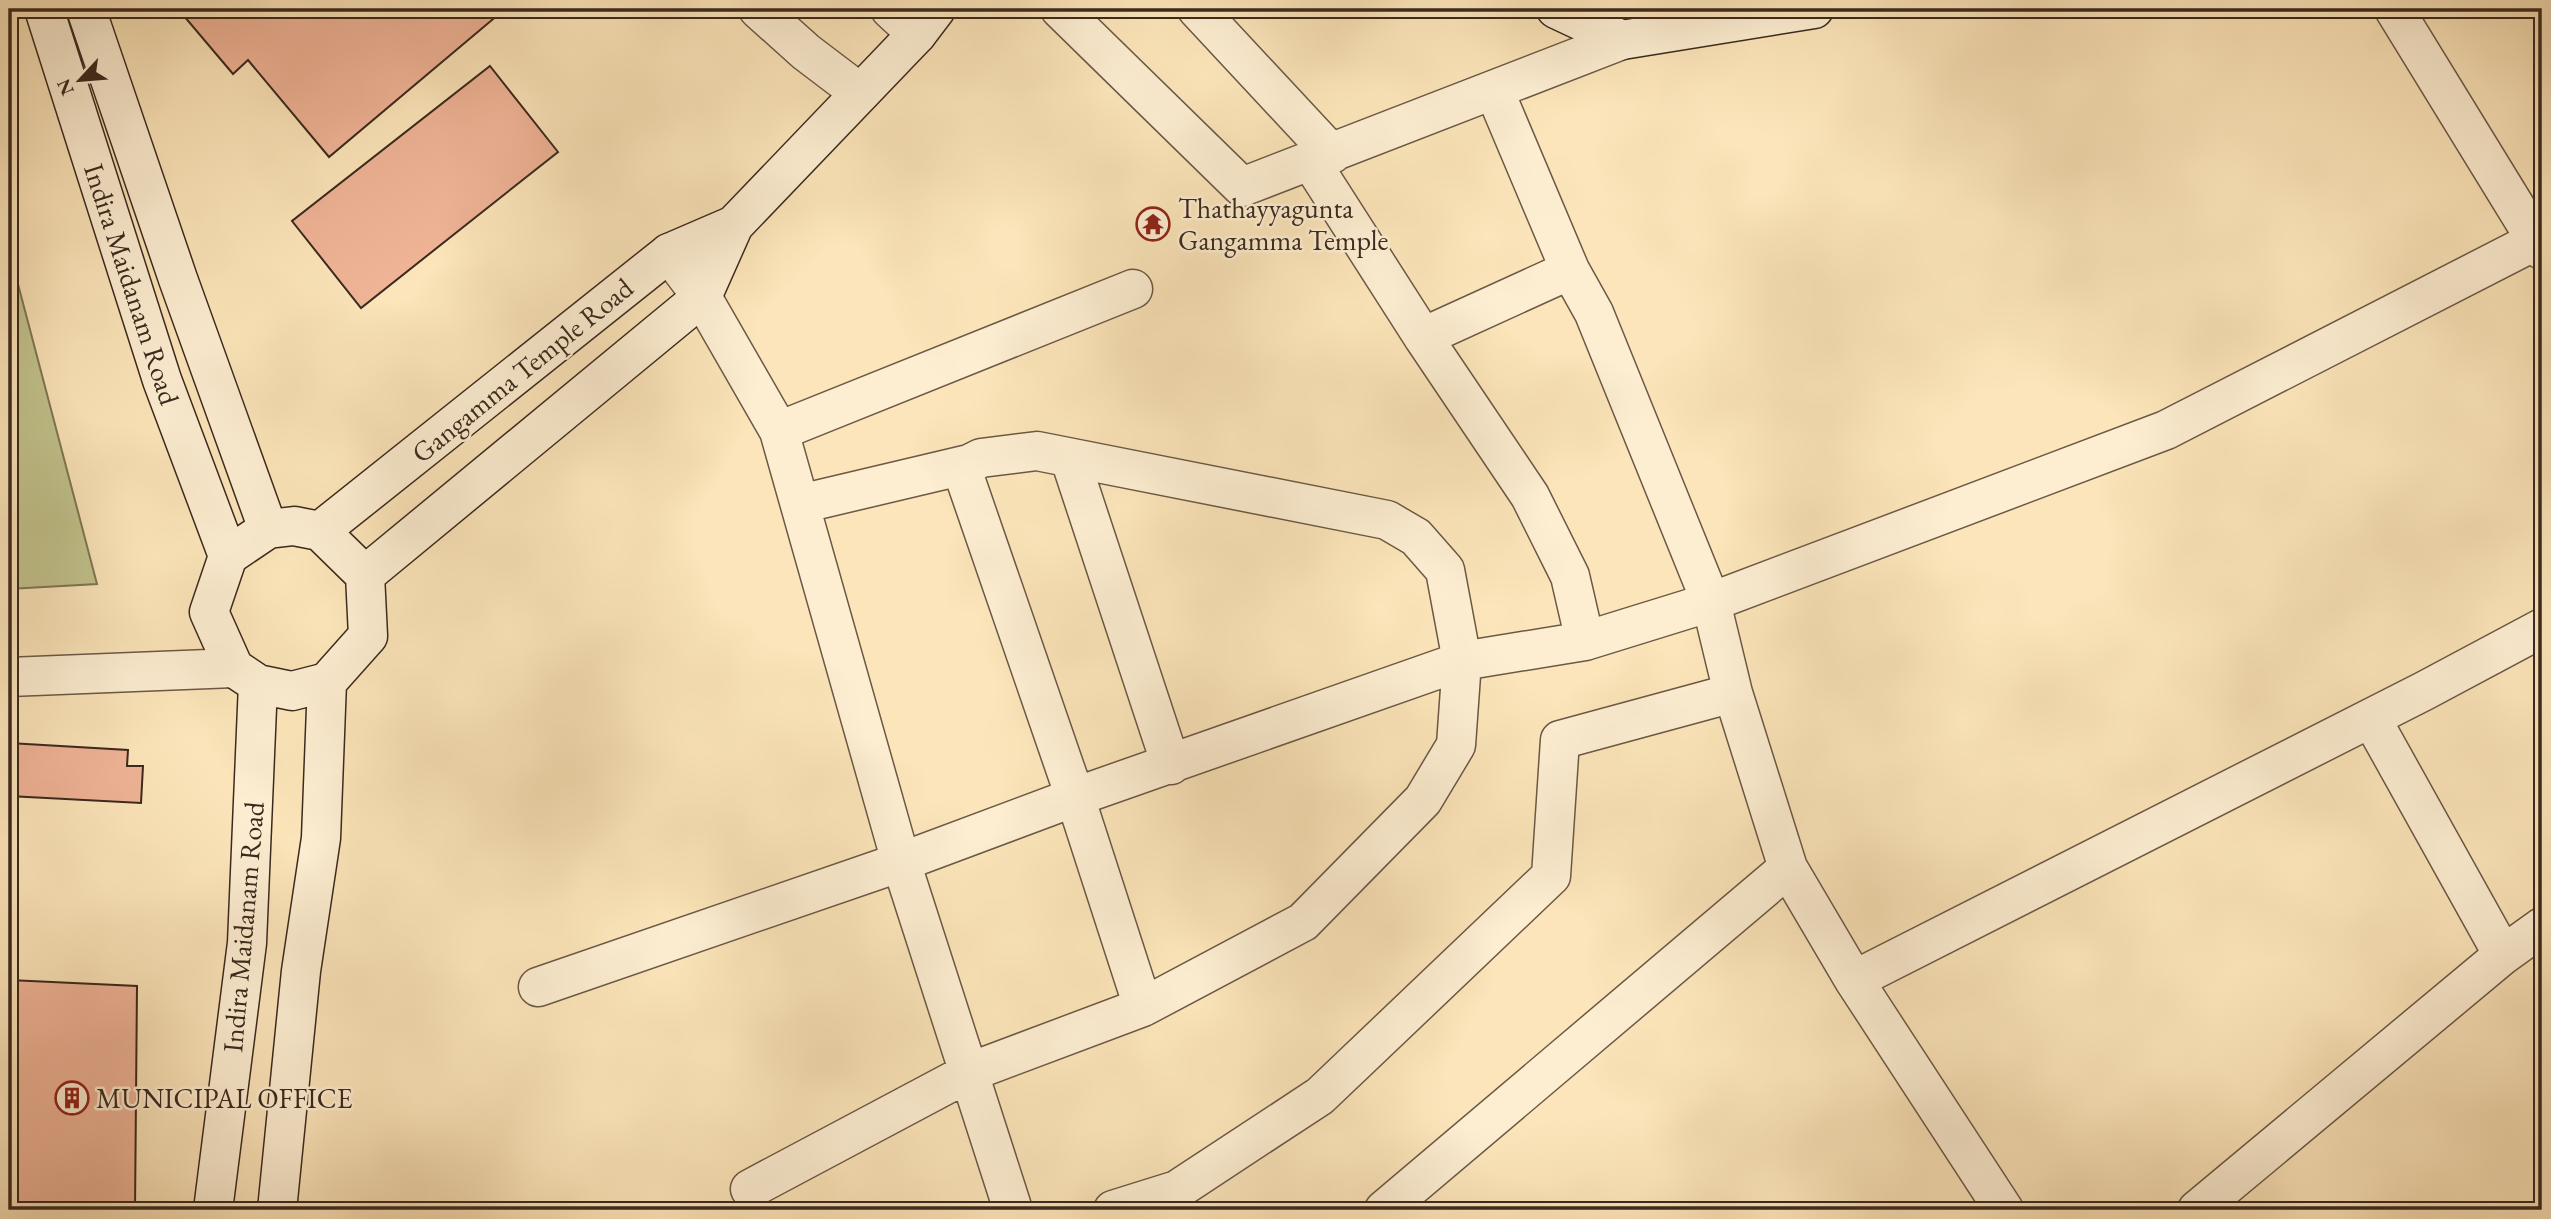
<svg xmlns="http://www.w3.org/2000/svg" width="2551" height="1219" font-family="'EB Garamond',serif">
  <rect width="100%" height="100%" fill="#fce5ba"/>
  <filter id="stains"><feTurbulence type="fractalNoise" baseFrequency=".00286" numOctaves="4"/><feColorMatrix values="0 0 0 0 .2 0 0 0 0 .09 0 0 0 0 .02 0 0 0 .5 -.17"/></filter>
  <radialGradient id="worn" r=".72"><stop offset=".6" stop-color="#630" stop-opacity="0"/><stop offset="1" stop-color="#630" stop-opacity=".3"/></radialGradient>
  <path fill="#c2c38d" stroke="#7e7656" stroke-width="2" d="M 9,250 L 97,584 L 9,589 Z"/>
  <path fill="#f0b497" stroke="#3b291e" stroke-width="2" d="M 178,9 L 505,9 L 329,157 L 248,60 L 233,74 Z
    M 490,66 L 558,152 L 361,308 L 292,221 Z
    M 9,743 L 128,750 L 127,766 L 143,766 L 141,803 L 9,796 Z
    M 9,980 L 137,986 L 135,1210 L 9,1210 Z"/>
  <g fill="none" stroke-linecap="round" stroke-linejoin="round">
    <defs>
      <path id="street" d="M 758,9 L 806,52 L 860,93
        M 890,9 L 917,34
        M 1060,9 L 1242,187 L 1622,40
        M 1197,9 L 1332,154
        M 2394,9 L 2542,250
        M 1494,90 L 1570,270 L 1594,313 L 1711,602 L 1733,693
        M 1311,162 L 1423,337 L 1530,496 L 1570,576 L 1585,641
        M 669,253 L 702,297 L 779,431 L 901,862 L 1013,1210
        M 1423,337 L 1570,270
        M 779,431 L 1133,289
        M 1070,459 L 1171,765
        M 800,504 L 969,464
        M 9,677 L 234,668
        M 2371,718 L 2503,955
        M 538,987 L 901,862 L 1075,797 L 1462,661 L 1585,641 L 1711,602 L 2166,430 L 2535,241
        M 750,1189 L 970,1072 L 1143,1007 L 1303,922 L 1423,800 L 1456,745 L 1462,661 L 1445,570 L 1416,537 L 1387,520 L 1037,451 L 981,458 L 969,464 L 965,478 L 1075,797 L 1143,1007
        M 1113,1210 L 1177,1190 L 1320,1096 L 1551,876 L 1560,740 L 1733,693 L 1788,868 L 1854,980
        M 1384,1210 L 1788,868
        M 2004,1210 L 1854,980 L 2424,691 L 2542,628
        M 2197,1210 L 2503,955 L 2542,927"/>
      <path id="secondary" d="M 44,9 L 162,380 L 228,556
        M 86,9 L 178,279 L 268,529
        M 1556,9 L 1622,40 L 1814,9
        M 294,526 L 320,531 L 365,575 L 368,636 L 327,682 L 292,691 L 258,684 L 234,668 L 209,612 L 228,556 L 268,529 Z
        M 320,531 L 669,253 L 734,225
        M 365,575 L 702,297 L 734,225 L 917,34 L 936,9
        M 213,1210 L 247,943 L 258,684
        M 277,1210 L 301,971 L 321,838 L 327,682"/>
    </defs>
    <use href="#street" stroke="#6b5845" stroke-width="41"/>
    <use href="#secondary" stroke="#3b291e" stroke-width="41"/>
    <use href="#street" stroke="#fdeed2" stroke-width="38"/>
    <use href="#secondary" stroke="#fdeed2" stroke-width="38"/>
  </g>
  <defs>
    <symbol id="temple-ring" viewBox="-11 -11 22 22"><circle r="9.5" fill="#fdeed2" stroke="#8f2418" stroke-width="1.5"/><path d="M0-6L5-2H3V0L6.5 2.5H4V6H1.5V3h-3V6H-4V2.5H-6.5L-3 0V-2H-5Z" fill="#8f2418"/></symbol>
    <symbol id="building-ring" viewBox="-11 -11 22 22"><circle r="9.5" fill="#fdeed2" stroke="#8f2418" stroke-width="1.5"/><path d="M-4-6H4V6H1V3H-1V6H-4ZM-2.5-4.3h1.7v1.8h-1.7ZM.8-4.3h1.7v1.8H.8ZM-2.5-1h1.7V.8h-1.7ZM.8-1h1.7V.8H.8Z" fill="#8f2418"/></symbol>
  </defs>
  <g fill-rule="evenodd">
    <use href="#temple-ring" x="1134" y="205" width="38" height="38"/>
    <use href="#building-ring" x="53" y="1079" width="38" height="38"/>
  </g>
  <g text-anchor="middle" dominant-baseline="central" stroke-width="5" stroke-linejoin="round" paint-order="stroke">
    <g font-size="28" fill="#3b291e" stroke="#fdeed2" text-anchor="start">
      <text x="1178" y="208">Thathayyagunta<tspan x="1178" dy="32">Gangamma Temple</tspan></text>
      <text x="96" y="1098">MUNICIPAL OFFICE</text>
    </g>
    <g font-size="28" fill="#3b291e" stroke="#fdeed2">
      <text transform="translate(132 284) rotate(72)">Indira Maidanam Road</text>
      <text transform="translate(522 370) rotate(-39)">Gangamma Temple Road</text>
      <text transform="translate(243 927) rotate(-85)">Indira Maidanam Road</text>
    </g>
  </g>
  <rect width="2551" height="1219" fill="none" stroke="#fce5ba" stroke-width="35"/>
  <rect x="10" y="10" width="2530" height="1198" fill="none" stroke="#3b291e" stroke-width="3.5"/>
  <rect x="18" y="18" width="2516" height="1184" fill="none" stroke="#3b291e" stroke-width="2"/>
  <g transform="translate(80 80) rotate(244)" stroke="#fdeed2" stroke-width="5" paint-order="stroke">
  <path d="M0-5L12 26L0 18L-12 26Z" fill="#3b291e"/>
  <text y="-10" font-size="19" font-weight="bold" text-anchor="middle" fill="#3b291e">N</text>
  </g>
  <rect width="100%" height="100%" filter="url(#stains)"/>
  <rect width="100%" height="100%" fill="url(#worn)"/>
</svg>
